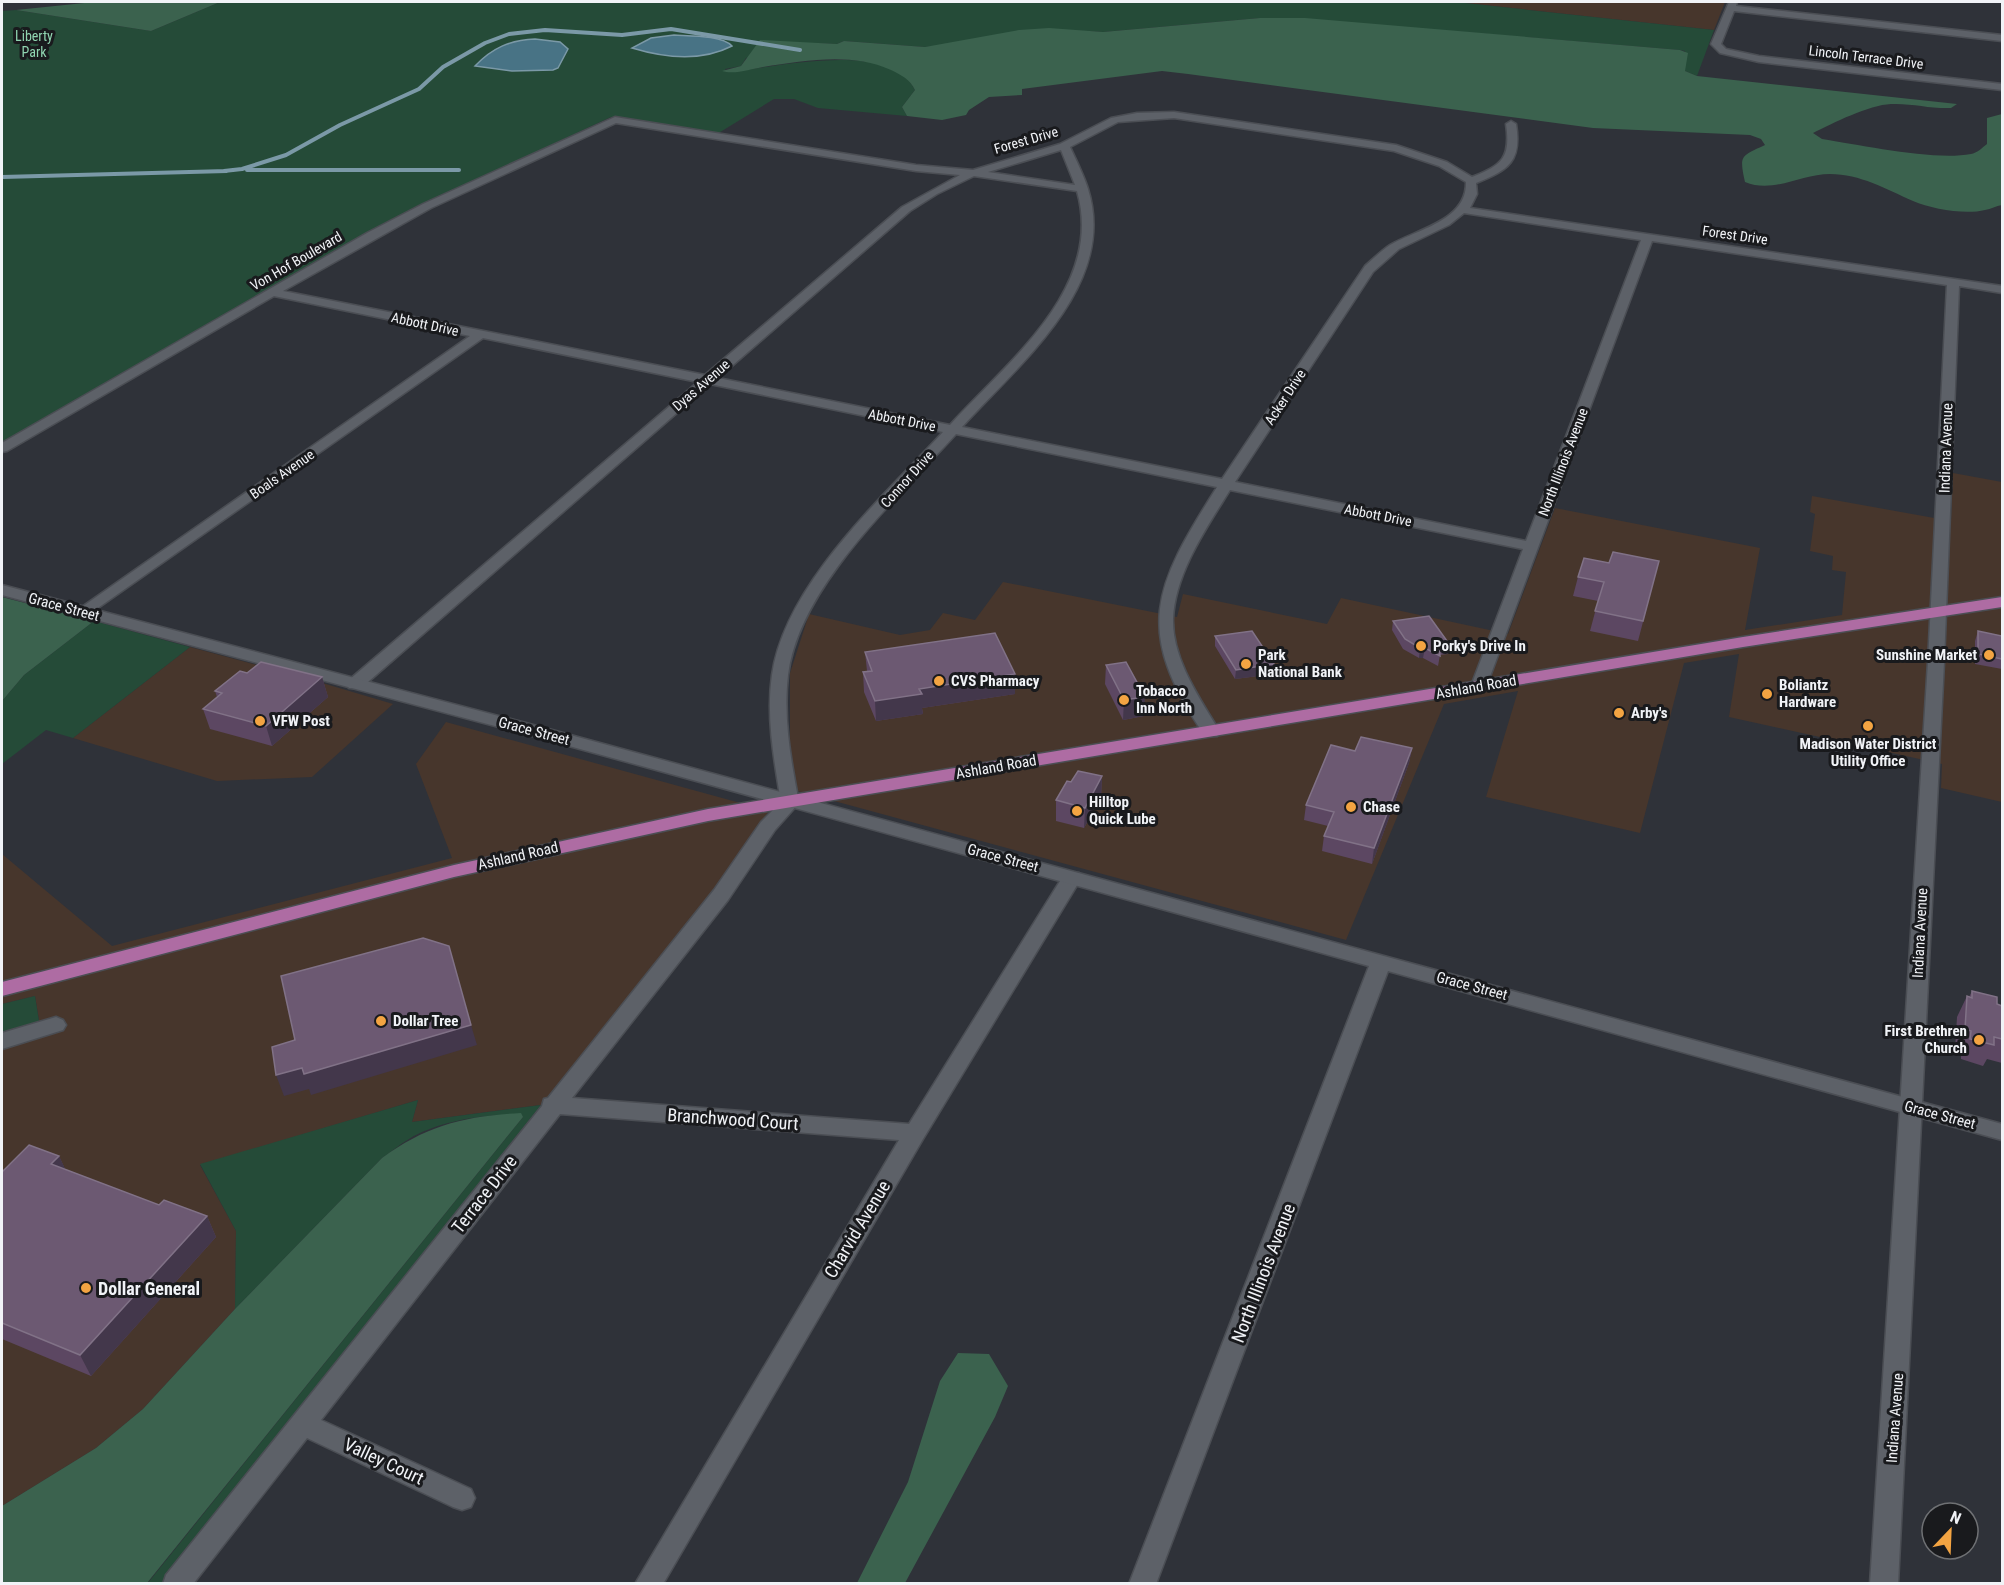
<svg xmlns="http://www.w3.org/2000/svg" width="2004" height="1585" font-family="'Roboto Condensed',sans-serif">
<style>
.commercial{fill:#47362c}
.green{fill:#254b38}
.forest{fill:#3b624e}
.water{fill:#487385;stroke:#7b99a7;stroke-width:1.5}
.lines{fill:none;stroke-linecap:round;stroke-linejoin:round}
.stream{stroke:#7b99a7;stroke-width:4}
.minor-casing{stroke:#4b4e54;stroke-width:3}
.tertiary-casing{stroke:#4b4e54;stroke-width:3}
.primary-casing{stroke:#4b4e54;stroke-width:3}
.minor{fill:#5d6168;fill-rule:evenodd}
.tertiary{fill:#5d6168;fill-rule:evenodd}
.primary{fill:#ae6ca3;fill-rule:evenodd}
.wall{fill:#5c4762}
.shaded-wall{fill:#43374b}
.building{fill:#6c5972;stroke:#817287;stroke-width:1.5}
.poi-dot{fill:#f3a442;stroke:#191a1d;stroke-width:2}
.labels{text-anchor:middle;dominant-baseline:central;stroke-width:6;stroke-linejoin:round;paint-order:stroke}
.far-park-label{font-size:14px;fill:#90d5b1;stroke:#191a1d}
.far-street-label{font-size:14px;fill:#f1f3f7;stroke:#191a1d}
.street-label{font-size:15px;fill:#f1f3f7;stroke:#191a1d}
.poi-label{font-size:15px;font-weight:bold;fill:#f1f3f7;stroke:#191a1d;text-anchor:start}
.near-street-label{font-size:18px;fill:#f1f3f7;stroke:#191a1d}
.near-poi-label{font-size:18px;font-weight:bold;fill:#f1f3f7;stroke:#191a1d;text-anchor:start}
</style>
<rect width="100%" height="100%" fill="#2f3239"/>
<!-- commercial -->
<path class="commercial" d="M1456 2H1725L1714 30Z
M1953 473 2002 482V802L1941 788 1942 764 1729 717 1739 654 1684 663 1640 833 1486 797 1518 691 1444 704 1346 940 790 789V673L809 614 900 635 930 630 943 613 975 620 1003 582 1177 617 1183 594 1327 624 1341 598 1508 634 1555 508 1760 548 1745 630 1842 615 1846 572 1832 570 1833 556 1810 551 1815 514 1810 512 1812 496 1951 521Z
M190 647 309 679 393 704 312 777 217 781 73 738Z
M446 722 769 811 692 921 541 1105 412 1122 418 1100 200 1165 236 1231 235 1309 143 1409 96 1448 2 1506V1032L39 1020 35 996 2 1004V854L112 946 452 858 416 764Z"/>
<!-- green -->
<path class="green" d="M220 2H1456L1714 30 1697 76 1685 71V51L1680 50 1464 32 1260 18 1103 32 1086 31 925 47 844 41 837 44 807 43 746 58 741 66 725 69 727 72C771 69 890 38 915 90L902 107 907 116 818 108 794 99H774L717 134 611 117 386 222 2 442V11L16 10 151 31Z
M94 621 190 647 73 738 46 730 2 764V701L24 675Z
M35 996 39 1021 2 1032V1004Z
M418 1100 412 1122 541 1105 162 1583 147 1584 523 1117C492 1111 436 1122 409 1139 400 1144 391 1152 382 1158L235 1309 236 1231 200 1164Z"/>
<!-- forest -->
<path class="forest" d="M94 2H220L151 31 16 10Z
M1260 18H1305L1680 50 1688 53 1685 71 1697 76 1957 104 1951 108C1931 109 1912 103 1891 104 1869 105 1833 123 1813 133L1822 139C1861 145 1934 161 1971 154 1977 153 1982 148 1987 144V118L2002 114V205C1996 206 1991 209 1985 210 1965 215 1932 209 1913 201 1886 189 1860 174 1830 174 1801 174 1773 194 1745 182 1739 155 1741 156 1765 145L1761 139 1750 135 1593 128 1188 74 1162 71 1022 89V95L989 97 969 110 966 115 942 120 907 116 902 107 915 90C910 79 901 75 891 70 850 52 805 61 763 67 751 69 734 75 722 71L741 66 760 40 837 44 844 41 925 47 1019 30 1049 28 1103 32Z
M2 597 94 621 24 675 2 701Z
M521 1113 523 1117 147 1583H2V1506L96 1448 143 1409 235 1309 382 1158C427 1125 465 1116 521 1113Z
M958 1353 989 1354 1008 1386 995 1417 905 1583H857L908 1482 940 1381Z"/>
<!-- water -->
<path class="water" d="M674 35C689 36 722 35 732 46 701 62 665 58 632 48L651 38Z
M535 39 560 42 568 49 558 68 553 70 512 71 475 66C492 48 510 40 535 39Z"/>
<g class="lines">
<!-- stream -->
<path class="stream" d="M247 170H459
M224 171 242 169 286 155 340 125 419 89 443 67 485 43 509 34 545 30 622 35 671 29 800 50
M2 177 227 171"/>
<defs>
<path id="minor" d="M1729 2H1737L1736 6 2002 35V41L1734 11 1721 44 1726 49 1759 56 2002 84V90L1759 62 1720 53 1711 44Z
M1174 112 1396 145 1447 162 1472 177C1502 165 1511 158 1506 124L1511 121 1516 124C1522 161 1509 170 1476 183L1477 194 1470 208 2002 286V293L1959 286 1944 662 1898 1584H1870L1928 662 1947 285 1652 241 1485 690H1473L1471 686 1523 549 1230 490C1207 527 1175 573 1173 619 1172 659 1200 699 1220 732L1217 736H1205C1133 630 1153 588 1217 487L956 434C898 498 799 586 788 675 783 719 791 761 799 803L775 830 728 900 572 1098 909 1124 1065 873H1079L1082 877 923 1139 663 1584H635L899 1140 560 1114 321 1420 471 1489 475 1498 471 1507 462 1510 453 1507 307 1438 193 1584H163L166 1575 542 1106 544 1099 548 1098 714 890 761 822 781 802C774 760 766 717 772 675 785 584 883 497 943 432L710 384 361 688H349L347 684 349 680 698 382 483 338 85 617 77 612 79 609 470 336 274 296 7 451 2 452V443L367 233 423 204 615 117 916 165 973 170 1060 144 1111 118 1137 113ZM1174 118 1394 151 1439 166 1466 182C1467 221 1417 229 1390 245 1381 251 1373 259 1365 266L1222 479 962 427C1020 363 1118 285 1088 189 1084 176 1076 160 1070 147L1118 122ZM616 123 916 171 960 175 902 207 705 375 283 291 431 208ZM1061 150 1075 185 988 172ZM974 176 1077 191C1105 288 1007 362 950 425L718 378 910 211 937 194ZM1464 213 1641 240 1526 541 1235 482 1373 272 1399 249 1449 225Z
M56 1017 63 1020 66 1025 63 1030 2 1049V1033Z"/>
<path id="tertiary" d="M2 585 552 730 2002 1124V1140L1388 971 1156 1584H1129L1369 966 540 738 2 595Z"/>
<path id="primary" d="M2002 597V607L1743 647 708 821 454 877 2 996V982L454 865 708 809 1743 637Z"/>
</defs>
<!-- minor casing -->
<use href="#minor" class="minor-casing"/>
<!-- tertiary casing -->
<use href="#tertiary" class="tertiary-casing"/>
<!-- primary casing -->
<use href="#primary" class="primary-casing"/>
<!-- minor -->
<use href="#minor" class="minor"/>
<!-- tertiary -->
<use href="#tertiary" class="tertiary"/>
<!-- primary -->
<use href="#primary" class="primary"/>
</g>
<!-- wall -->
<path class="wall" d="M1659 561 1638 641 1590 631 1598 601 1573 596 1578 577 1609 563Z
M1393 621 1450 645 1448 654 1440 655 1438 666 1423 658H1419L1403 649 1392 630Z
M1978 631 2002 636V669L1975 664V641Z
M1215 636 1274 664 1273 674 1235 679 1215 646Z
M865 652 1015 694 922 708 923 714 876 721 864 692 863 672 867 671Z
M1106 665 1144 716 1123 720 1105 684Z
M247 673 322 677 328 697 272 746 210 729 203 709 217 697 215 691Z
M1412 748 1409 763 1372 864 1322 851 1324 836 1328 826 1304 820 1306 805 1355 751Z
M1102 776 1101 797 1084 828 1056 821V800L1071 782Z
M1972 991 1997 1004 2002 1006V1063L1987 1059 1983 1066 1961 1059V1052L1955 1050 1957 1017 1967 996 1969 997Z
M59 1156 65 1169 159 1205 207 1216 216 1237 91 1376 2 1339V1172Z"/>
<!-- shaded-wall -->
<path class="shaded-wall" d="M1420 648H1425L1423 658H1419Z
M1274 664 1273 674 1235 679 1236 670Z
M1015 674V694L922 708 923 714 876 721 875 701 919 689Z
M322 677 328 697 272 746 266 726Z
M1145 697 1144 716 1123 720 1124 700Z
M1412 748 1409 763 1372 864 1374 848Z
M1102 776 1101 797 1084 828 1085 808Z
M471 1025 477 1045 311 1095 309 1089 284 1096 276 1075Z
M59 1156 69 1177 51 1164Z
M207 1216 216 1237 91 1376 80 1355Z"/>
<!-- building -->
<path class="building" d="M1613 552 1659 561 1643 621 1595 611 1604 582 1578 577 1584 558 1609 563Z
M1429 616 1450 645 1439 646 1440 656 1425 648H1420L1405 639 1393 621Z
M1252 631 1274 664 1236 670 1215 636Z
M1978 631 2002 636V659L1978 654Z
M995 633 1015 674 919 689 922 694 875 701 863 672 872 671 865 652Z
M261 662 322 677 266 726 203 709 222 693 215 691 240 671 247 673Z
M1126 662 1145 697 1124 700 1106 665Z
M1361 737 1412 748 1374 848 1324 836 1334 812 1306 805 1331 745 1355 751Z
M1078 771 1102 776 1085 808 1056 800 1067 781 1071 782Z
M423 938 449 946 471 1025 304 1074 302 1068 276 1075 272 1047 295 1040 281 976Z
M1972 991 1997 997V1004L2002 1006V1039L1994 1037V1045L1970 1039 1971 1031 1965 1029 1967 996 1972 998Z
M29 1145 59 1156 51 1164 159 1205 164 1200 207 1216 80 1355 2 1323V1172Z"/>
<!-- markers -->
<g class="poi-dot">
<circle cx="1421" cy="646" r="6"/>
<circle cx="1989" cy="655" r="6"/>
<circle cx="1246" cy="664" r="6"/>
<circle cx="939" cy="681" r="6"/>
<circle cx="1767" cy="694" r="6"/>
<circle cx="1124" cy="700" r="6"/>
<circle cx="1619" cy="713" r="6"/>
<circle cx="260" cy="721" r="6"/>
<circle cx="1868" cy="726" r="6"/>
<circle cx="1351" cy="807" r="6"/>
<circle cx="1077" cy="811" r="6"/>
<circle cx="381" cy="1021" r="6"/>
<circle cx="1979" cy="1040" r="6"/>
<circle cx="86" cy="1288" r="6"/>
</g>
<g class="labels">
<!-- far-park labels -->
<g class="far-park-label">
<text x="34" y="36">Liberty<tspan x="34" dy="16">Park</tspan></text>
</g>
<!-- far-street labels -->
<g class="far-street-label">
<text transform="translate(1866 57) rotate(7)">Lincoln Terrace Drive</text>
<text transform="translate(1026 140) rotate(-16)">Forest Drive</text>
<text transform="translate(1735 235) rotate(8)">Forest Drive</text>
<text transform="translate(296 261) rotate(-30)">Von Hof Boulevard</text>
<text transform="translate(425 324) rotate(12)">Abbott Drive</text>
<text transform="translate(701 385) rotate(-41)">Dyas Avenue</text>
<text transform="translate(1285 397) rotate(-57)">Acker Drive</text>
<text transform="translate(902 420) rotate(11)">Abbott Drive</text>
<text transform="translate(1563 462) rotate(-69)">North Illinois Avenue</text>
<text transform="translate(282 474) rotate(-35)">Boals Avenue</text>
<text transform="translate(907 479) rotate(-48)">Connor Drive</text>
<text transform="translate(1378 515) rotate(11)">Abbott Drive</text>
</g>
<!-- street labels -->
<g class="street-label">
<text transform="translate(1946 448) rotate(-88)">Indiana Avenue</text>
<text transform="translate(64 607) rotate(15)">Grace Street</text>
<text transform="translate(1476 687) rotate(-10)">Ashland Road</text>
<text transform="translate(534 731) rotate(15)">Grace Street</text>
<text transform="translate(996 767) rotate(-10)">Ashland Road</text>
<text transform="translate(518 856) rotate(-13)">Ashland Road</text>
<text transform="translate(1003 858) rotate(15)">Grace Street</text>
<text transform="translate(1920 933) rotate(-87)">Indiana Avenue</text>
<text transform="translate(1472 986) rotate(15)">Grace Street</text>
<text transform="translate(1940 1115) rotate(15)">Grace Street</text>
<text transform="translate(1895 1418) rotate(-86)">Indiana Avenue</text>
</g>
<!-- poi labels -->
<g class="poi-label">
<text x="1433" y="646">Porky's Drive In</text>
<text x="1258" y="655">Park<tspan x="1258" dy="17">National Bank</tspan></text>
<text x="1977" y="655" text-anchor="end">Sunshine Market</text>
<text x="951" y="681">CVS Pharmacy</text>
<text x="1779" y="685">Boliantz<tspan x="1779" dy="17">Hardware</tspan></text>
<text x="1136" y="691">Tobacco<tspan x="1136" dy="17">Inn North</tspan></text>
<text x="1631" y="713">Arby's</text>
<text x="272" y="721">VFW Post</text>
<text x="1868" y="744" text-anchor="middle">Madison Water District<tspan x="1868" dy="17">Utility Office</tspan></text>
<text x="1089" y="802">Hilltop<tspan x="1089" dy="17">Quick Lube</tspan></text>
<text x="1363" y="807">Chase</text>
<text x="393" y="1021">Dollar Tree</text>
<text x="1967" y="1031" text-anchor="end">First Brethren<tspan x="1967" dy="17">Church</tspan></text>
</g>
<!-- near-street labels -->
<g class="near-street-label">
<text transform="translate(733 1119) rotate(4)">Branchwood Court</text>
<text transform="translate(484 1194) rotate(-52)">Terrace Drive</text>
<text transform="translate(857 1229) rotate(-59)">Charvid Avenue</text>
<text transform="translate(1263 1273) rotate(-69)">North Illinois Avenue</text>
<text transform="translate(384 1461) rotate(25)">Valley Court</text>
</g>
<!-- near-poi labels -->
<g class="near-poi-label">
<text x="98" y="1288">Dollar General</text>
</g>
</g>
<!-- border -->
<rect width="2004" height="1585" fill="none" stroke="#f1f3f7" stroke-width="6"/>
<!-- north arrow -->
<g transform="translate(1950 1531) rotate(23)"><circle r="28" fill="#191a1d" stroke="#6f7174" stroke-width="1.5"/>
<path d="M0-4.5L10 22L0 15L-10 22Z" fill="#f3a442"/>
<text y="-9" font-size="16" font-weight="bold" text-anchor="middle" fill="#f1f3f7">N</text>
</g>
</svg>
